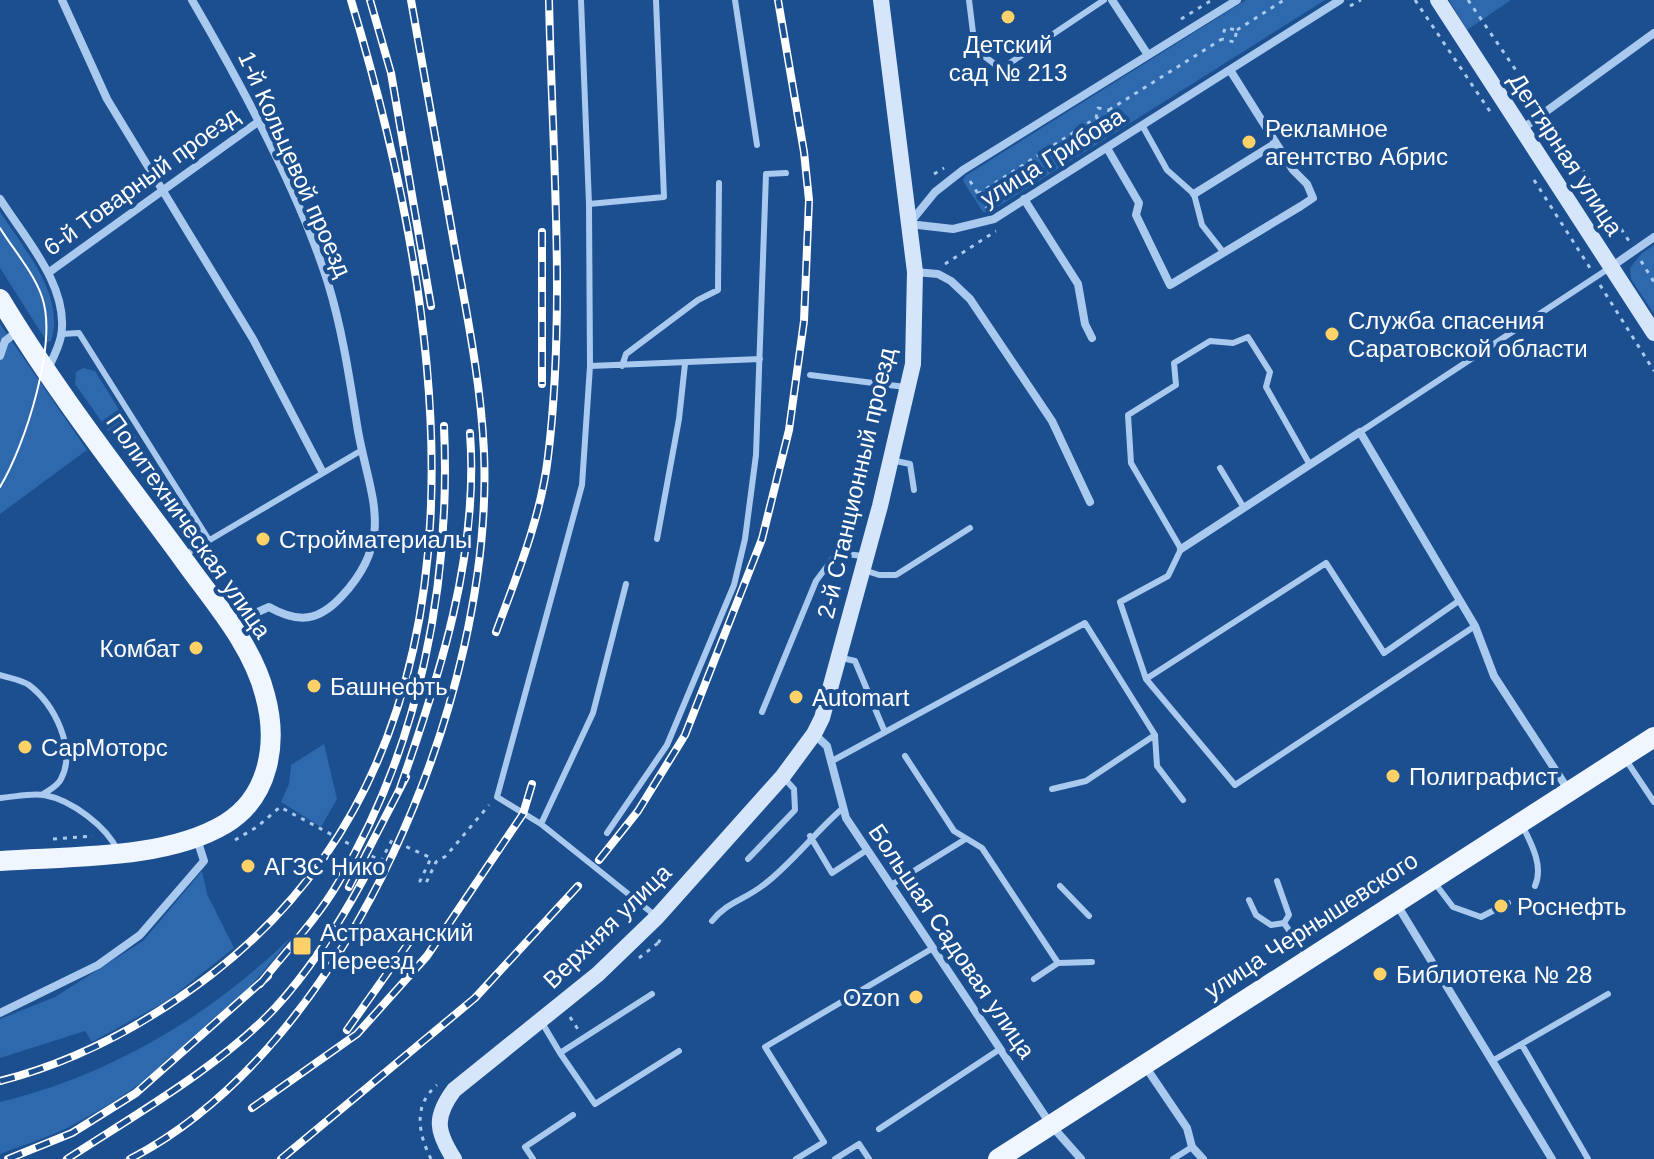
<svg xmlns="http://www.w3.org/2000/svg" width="1654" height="1159" font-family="Helvetica,sans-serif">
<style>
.green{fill:#2e69ad}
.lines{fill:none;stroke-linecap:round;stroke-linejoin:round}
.path{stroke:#a9c9ee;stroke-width:3;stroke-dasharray:4 6;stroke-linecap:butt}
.lane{stroke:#a9c9ee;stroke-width:6}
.street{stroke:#a9c9ee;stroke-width:8}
.secondary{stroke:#d6e6fa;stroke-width:16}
.primary{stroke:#f0f6ff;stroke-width:20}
.tram{stroke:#fff;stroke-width:2}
.rail-casing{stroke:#fff;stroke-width:8}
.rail{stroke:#1b4f8f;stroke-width:5;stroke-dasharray:15;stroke-linecap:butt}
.poi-dot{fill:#ffd166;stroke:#1b4f8f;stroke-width:3}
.labels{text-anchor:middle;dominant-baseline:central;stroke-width:8;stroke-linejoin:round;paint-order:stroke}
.poi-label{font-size:24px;fill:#fff;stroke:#1b4f8f;text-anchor:start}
.street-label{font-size:24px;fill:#fff;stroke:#1b4f8f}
</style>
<rect width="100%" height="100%" fill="#1b4f8f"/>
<!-- green -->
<path class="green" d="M1246 0H1325L988 213 983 212 963 181 965 176Z
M1449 0H1511L1467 30Z
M0 212C23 248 66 295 51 341L47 342 0 268Z
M1654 245V314L1631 279 1630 268 1642 253Z
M0 324 87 450 0 514Z
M83 368 95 371 169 490 168 498 159 502 75 384 76 372Z
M324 744 337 799 321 827 281 802 289 784 291 765Z
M202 871 207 894 234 948 167 1001 92 1042 85 1031 0 1058V1019L55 997 143 941Z
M291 937C235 1013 154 1083 69 1127 47 1138 23 1145 0 1154V1102C111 1075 210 1016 291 937Z"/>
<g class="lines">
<!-- path -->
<path class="path" d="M1415 0 1491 113
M1468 0 1539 104
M1350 6 1361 0
M1181 19 1212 0
M1237 30 1284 0
M1109 110 1222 39 1225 28 1237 30 1234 42 1222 39
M1550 120 1629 241
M934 174 944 168
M1534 180 1590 268
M970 181 987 208
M978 194 1096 118 1098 108 1109 110 1106 121 1096 118
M1641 261 1654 282
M945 264 996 231
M1600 285 1654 371
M53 839 93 836
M235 840 257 827 280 807 381 861 392 840 431 858 420 881 426 883 436 862 446 856 489 805
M658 943 663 935
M639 958 658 943
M570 1017 579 1031
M431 1159C418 1133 413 1105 437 1085"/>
<!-- lane -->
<path class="lane" d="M581 0 589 204 590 366 582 485 497 797 541 824 657 917
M735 0 757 145
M969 0 975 49 1001 69 1104 0
M1142 125 1167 170 1194 194 1202 225 1224 253
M589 204 664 197 656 0
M62 334 79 333 209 540
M590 366 760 359
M622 366 626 354 698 300 718 290 719 183
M810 375 905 387
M1360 432 1611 267
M891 460 910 464 914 490
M1310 465 1266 387 1270 372 1248 337 1233 343 1210 341 1174 363 1176 385 1128 415 1131 463 1181 549 1168 576 1120 602 1146 679 1235 785 1475 626
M1220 468 1244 508
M657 539 679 419 685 364
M186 554 362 450
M864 570 879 575H896L970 528
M842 658 855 661 884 730
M0 675C9 678 22 680 29 685 54 704 77 749 61 779 58 786 49 790 42 795
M1146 679 1326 563 1384 653 1460 600
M762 712 816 581 837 553 863 556
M905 756 954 831 982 848 1058 963 1092 962
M1626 760 1654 802
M832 761 1085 623 1155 735 1157 766 1183 800
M1052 789 1086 781 1155 735
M0 798C14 797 31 793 44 795 72 800 107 827 118 851
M541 824 593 713 626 584
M1522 825C1531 843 1544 866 1535 886
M607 833 667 745 734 585 745 539 756 455 766 174 786 173
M810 836 832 873 867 850
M748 859 795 810 794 789 785 779
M1277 881 1289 915 1284 923
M1434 882 1453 907 1481 917 1508 903
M891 885 964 840
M1060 886 1089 916
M1249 900 1256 915 1271 925 1284 923 1306 955
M712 921C727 902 744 900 762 886 788 868 816 831 843 808
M1034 979 1058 963
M541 1021 560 1053 652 994
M1522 1045 1588 1159
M560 1053 595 1104 679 1051
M1492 1061 1608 994
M879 1129 1000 1049
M533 1159 525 1147 573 1115
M796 1159 824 1142 765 1047 933 948
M835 1159 859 1144 869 1159
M1173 1159 1192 1147"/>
<!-- street -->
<path class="street" d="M62 0 107 99 253 339 322 471
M192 0C241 84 299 191 328 283 343 332 350 382 358 431 370 497 396 538 342 596 319 621 299 624 269 607L231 624
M1112 0 1148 55
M1237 0 963 170 935 192 909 224 953 229 994 219 1340 0
M1522 129 1654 33
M1107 148 1139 203 1136 215 1170 285 1301 206 1313 198 1307 184 1293 170 1230 70
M1194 194 1276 143
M0 199C24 237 70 287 61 336 59 347 52 360 47 371
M1024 199 1078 284 1085 324 1092 338
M1611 267 1654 237
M915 272 938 274 951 281 970 299 1052 421 1090 502
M48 273 258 122
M0 356 5 341 18 331
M1181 549 1360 432 1475 626 1494 676 1569 791
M814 734 827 746 846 818 1051 1125 1081 1159
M1396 903 1552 1159
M0 1013 98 965 140 935 204 861 197 839
M1145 1066 1187 1128 1192 1147 1203 1159"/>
<!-- secondary -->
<path class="secondary" d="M1438 0 1654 333
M454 1159C436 1131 434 1117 454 1090L598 974 657 917 783 776 814 734 822 718 880 506 913 364 915 272 881 0"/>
<!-- primary -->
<path class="primary" d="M0 299C54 389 119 472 181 556 211 599 252 643 265 695 278 742 270 797 225 824 165 860 69 856 0 861
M998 1159 1654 737"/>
<!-- tram -->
<path class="tram" d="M0 228C13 249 34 273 42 297 58 343 25 446 0 487"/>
<defs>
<path id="rail" d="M370 0 391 73 431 306
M542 232V384
M496 632C517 575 541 517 548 457 566 311 552 148 549 0
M400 788C440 675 479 554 470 433
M599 860 638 811 685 735 762 539 789 430 804 321 809 200 804 152 778 0
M349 887 406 777
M260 984C286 951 317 919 338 883 420 745 451 584 444 426
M347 1030 410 941
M0 1081C79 1061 148 1023 212 974 513 742 447 318 351 0
M252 1108 357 1034 427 956 523 814 532 784
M8 1159 72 1133 136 1093 268 976
M67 1159C133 1116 221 1066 275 1008 311 969 339 924 364 878
M130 1159C351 1045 494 691 484 452 481 385 468 320 456 254 441 169 426 85 411 0
M281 1159 475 998 578 886"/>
</defs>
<!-- rail casing -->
<use href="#rail" class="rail-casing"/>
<!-- rail -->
<use href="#rail" class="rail"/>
</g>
<!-- markers -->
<g class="poi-dot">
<circle cx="1008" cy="17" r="8"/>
<circle cx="1249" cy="142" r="8"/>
<circle cx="1332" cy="334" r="8"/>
<circle cx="263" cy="539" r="8"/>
<circle cx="196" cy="648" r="8"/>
<circle cx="314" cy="686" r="8"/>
<circle cx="796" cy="697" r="8"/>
<circle cx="25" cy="747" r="8"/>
<circle cx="1393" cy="776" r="8"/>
<circle cx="248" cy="866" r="8"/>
<circle cx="1501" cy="906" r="8"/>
<rect x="292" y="936" width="20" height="20" rx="4"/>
<circle cx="1380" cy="974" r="8"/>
<circle cx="916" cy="997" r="8"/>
</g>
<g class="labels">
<!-- poi labels -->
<g class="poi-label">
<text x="1008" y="44" text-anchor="middle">Детский<tspan x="1008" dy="28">сад № 213</tspan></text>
<text x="1265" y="128">Рекламное<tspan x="1265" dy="28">агентство Абрис</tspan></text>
<text x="1348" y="320">Служба спасения<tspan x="1348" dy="28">Саратовской области</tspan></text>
<text x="279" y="539">Стройматериалы</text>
<text x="180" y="648" text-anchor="end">Комбат</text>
<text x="330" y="686">Башнефть</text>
<text x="812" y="697">Automart</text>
<text x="41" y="747">СарМоторс</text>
<text x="1409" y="776">Полиграфист</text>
<text x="264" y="866">АГЗС Нико</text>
<text x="1517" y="906">Роснефть</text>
<text x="320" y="932">Астраханский<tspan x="320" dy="28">Переезд</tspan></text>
<text x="1396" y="974">Библиотека № 28</text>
<text x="900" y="997" text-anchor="end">Ozon</text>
</g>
<!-- street labels -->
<g class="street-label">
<text transform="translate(1566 154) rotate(57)">Дегтярная улица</text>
<text transform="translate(1052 157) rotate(-32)">улица Грибова</text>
<text transform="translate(295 164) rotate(66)">1-й Кольцевой проезд</text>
<text transform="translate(141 181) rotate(-36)">6-й Товарный проезд</text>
<text transform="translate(856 483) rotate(-77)">2-й Станционный проезд</text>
<text transform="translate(189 526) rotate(55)">Политехническая улица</text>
<text transform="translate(1311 925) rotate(-33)">улица Чернышевского</text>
<text transform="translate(607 926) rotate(-44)">Верхняя улица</text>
<text transform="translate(952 941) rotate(56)">Большая Садовая улица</text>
</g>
</g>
</svg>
